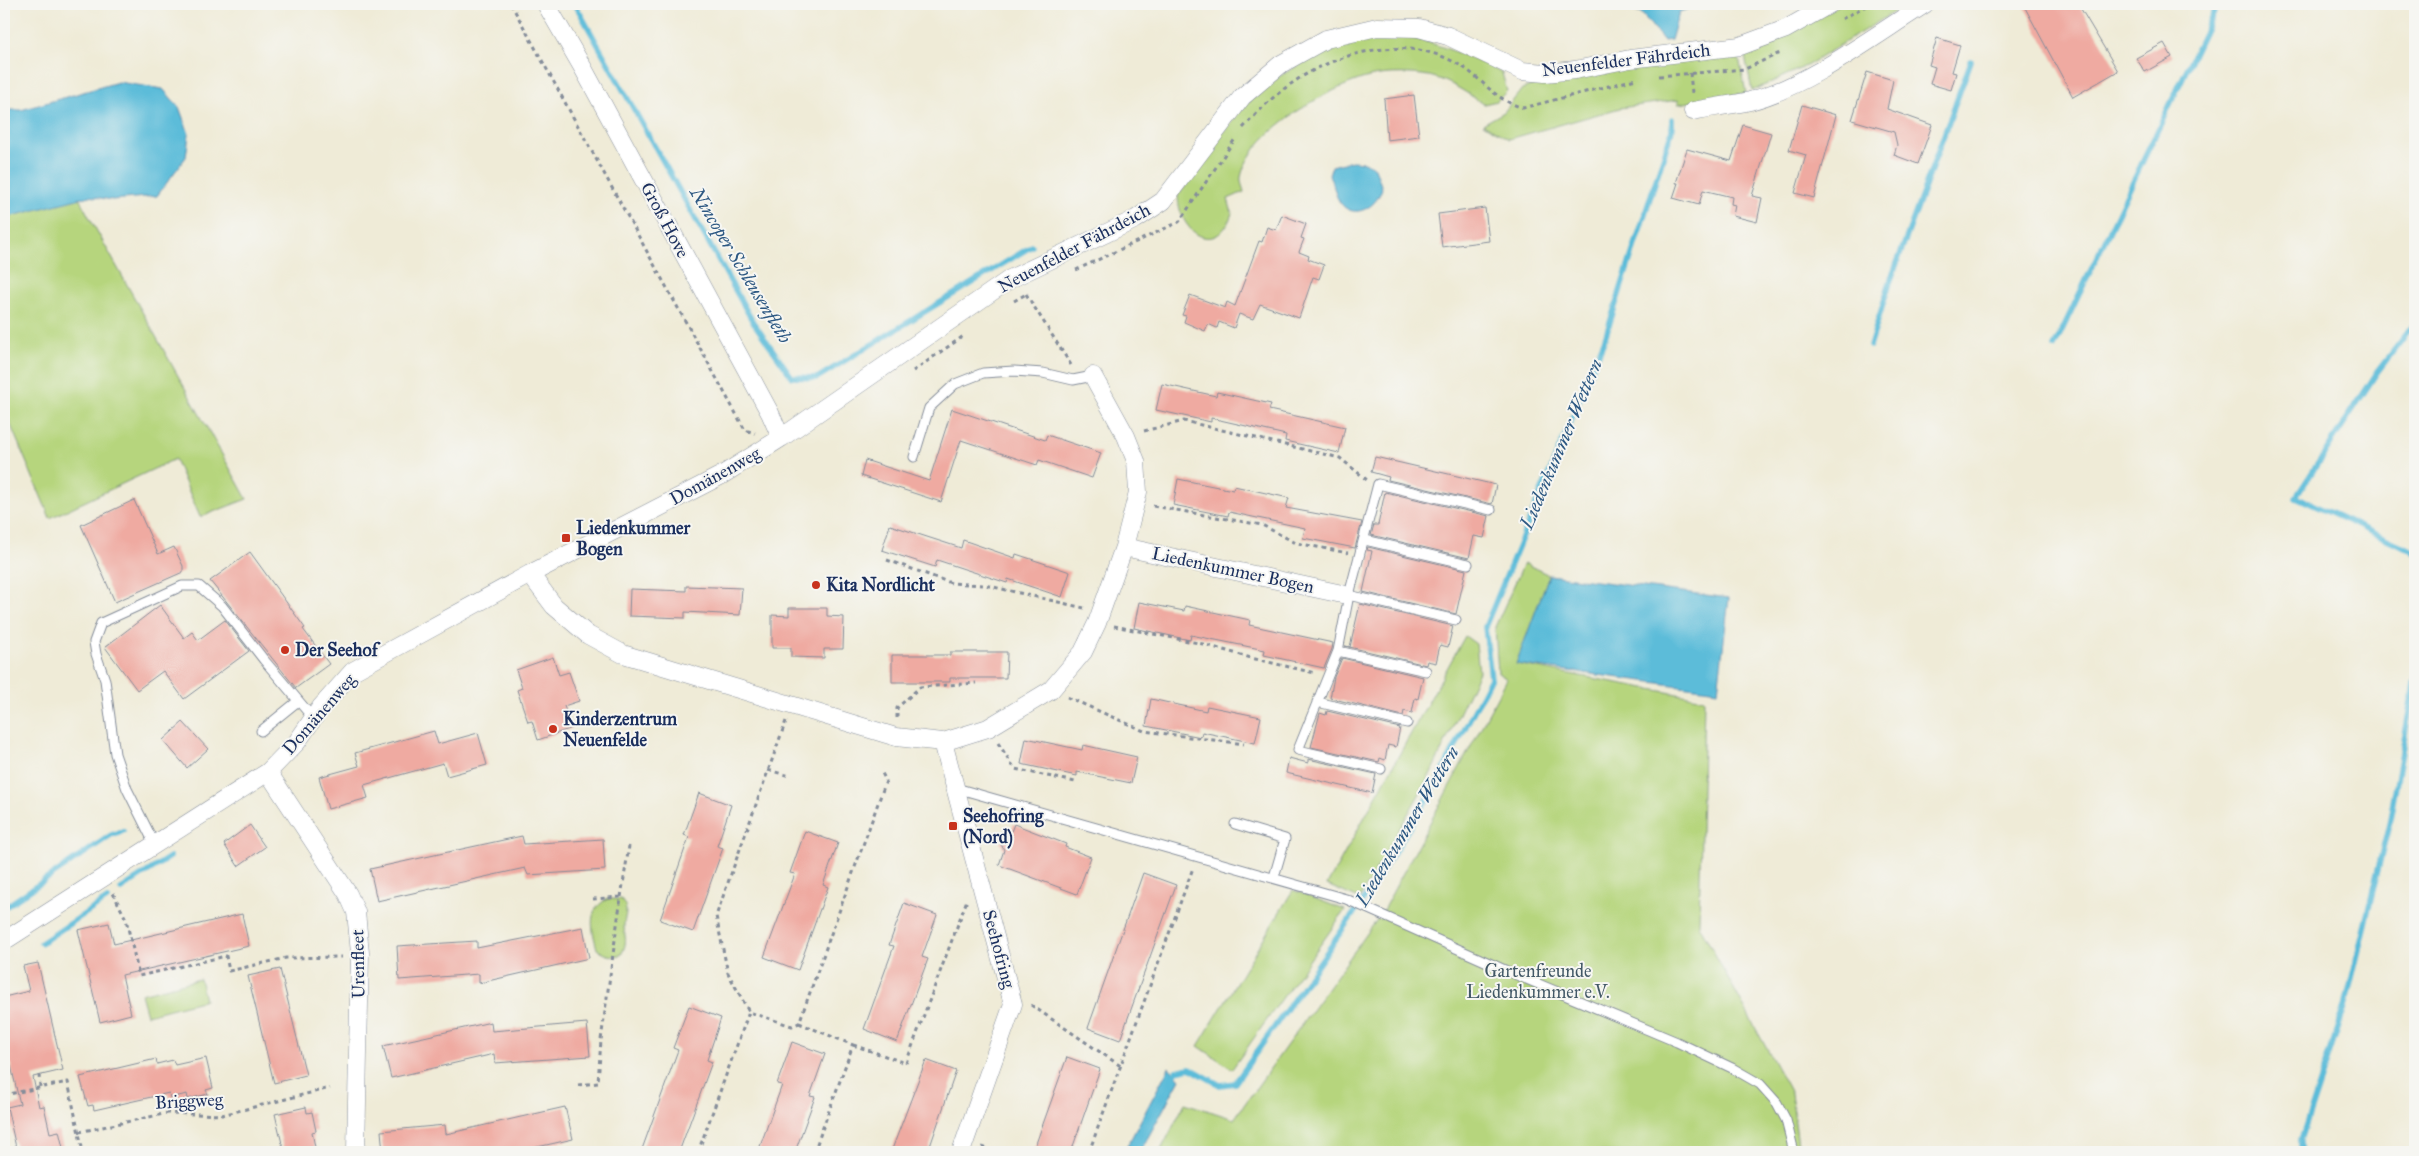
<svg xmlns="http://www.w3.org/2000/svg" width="2419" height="1156" font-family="'IM FELL Great Primer',serif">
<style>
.green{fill:#b6d57d;stroke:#68826e}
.water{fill:#5bbcd9;stroke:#3b769c}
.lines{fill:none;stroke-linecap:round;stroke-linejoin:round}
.stream{stroke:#5bbcd9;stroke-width:5.5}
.building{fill:#efaaa1}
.lane-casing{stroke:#858d9a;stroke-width:11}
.street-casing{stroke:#858d9a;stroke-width:19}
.path{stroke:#858d9a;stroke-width:3;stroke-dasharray:4 4;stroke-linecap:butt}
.lane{stroke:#fff;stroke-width:9}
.street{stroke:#fff;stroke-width:18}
.poi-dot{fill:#c8321e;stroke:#f6f6f2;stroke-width:2}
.labels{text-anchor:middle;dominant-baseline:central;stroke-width:4;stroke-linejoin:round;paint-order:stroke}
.street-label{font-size:18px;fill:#1b2f5e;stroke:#f6f6f2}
.poi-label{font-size:18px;font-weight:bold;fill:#1b2f5e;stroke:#f6f6f2;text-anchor:start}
.park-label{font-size:18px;fill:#425866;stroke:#f6f6f2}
.water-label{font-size:19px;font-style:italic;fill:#2e5983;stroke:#f6f6f2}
</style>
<rect width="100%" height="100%" fill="#f6f6f2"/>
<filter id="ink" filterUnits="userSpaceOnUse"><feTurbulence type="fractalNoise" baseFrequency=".02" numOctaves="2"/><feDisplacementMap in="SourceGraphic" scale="10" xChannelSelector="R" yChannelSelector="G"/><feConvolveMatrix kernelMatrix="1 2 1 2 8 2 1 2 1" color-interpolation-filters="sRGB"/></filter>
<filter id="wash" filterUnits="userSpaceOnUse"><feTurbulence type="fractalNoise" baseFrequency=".0096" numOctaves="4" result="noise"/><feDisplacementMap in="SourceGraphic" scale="20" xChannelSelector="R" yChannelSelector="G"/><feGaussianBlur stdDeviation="1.12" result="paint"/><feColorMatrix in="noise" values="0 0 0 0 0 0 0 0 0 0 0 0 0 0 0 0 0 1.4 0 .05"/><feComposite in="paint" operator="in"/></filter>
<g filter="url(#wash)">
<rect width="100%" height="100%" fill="#efebd7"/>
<!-- green -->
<path class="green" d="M1841 4H1907L1808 65 1752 91 1744 51 1793 31Z
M1400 36C1437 42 1469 57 1502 73L1507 91 1497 101 1484 104C1465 92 1445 77 1422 75 1405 73 1382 73 1365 78 1325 90 1250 133 1241 177 1240 182 1243 187 1244 192L1228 199 1232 213C1217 259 1178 233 1178 195L1200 170 1222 134 1237 115 1251 100 1280 76 1325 49 1360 40Z
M1738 53 1746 93 1678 104V100L1620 108 1509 139 1483 124 1504 112 1522 89 1541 82 1573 79 1631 66Z
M79 198 93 224 247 499 200 517 175 459 50 518 9 421 4 424V215L12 216Z
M1524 563 1549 575 1516 664 1704 699 1699 925 1791 1093 1799 1152H1160L1185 1103 1234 1119 1381 914 1507 679 1498 673 1495 627Z
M1465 636 1476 644 1479 672 1427 781 1359 899 1327 885Z
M1293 890 1345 910 1232 1069 1198 1046Z
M608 899H621C630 910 624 915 624 927 625 940 628 941 621 955 611 957 605 955 597 949 592 929 586 909 608 899Z
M200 979 205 1000 147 1015 141 994Z"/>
<!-- water -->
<path class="water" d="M1622 4H1705L1679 12 1671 40 1664 41 1642 14 1622 7Z
M118 82 163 89 179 107 189 134 186 157 157 196 112 200 89 196 12 216 4 215V110H21Z
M1352 161 1365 162 1375 168 1382 188C1376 211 1348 222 1337 197 1334 189 1333 182 1329 175L1332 166Z
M1549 575 1729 598 1718 691 1516 664Z
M1169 1067 1180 1079 1140 1152H1124Z"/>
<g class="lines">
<!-- stream -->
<path class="stream" d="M575 4 753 322 792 377 817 378 1032 246
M2415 323 2378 371 2296 497 2415 552
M1870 346 1889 285 1971 61
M2054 347 2218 4
M121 889 170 857
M4 908 111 835 123 831
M41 943 107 899
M1172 1080 1176 1071 1190 1068 1220 1085 1235 1083 1373 886 1434 788 1491 678 1485 627 1604 341 1672 130V119
M2301 1152V1140L2345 1007 2390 819 2415 679"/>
</g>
<g id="blocks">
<!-- building -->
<path class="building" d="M2023 4H2078L2118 71 2073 97Z
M1937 38 1960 45 1952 72 1956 73 1951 90 1930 84 1935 67 1929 65Z
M2164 43 2172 57 2145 72 2136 58Z
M1867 72 1893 80 1887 109 1932 125 1918 164 1894 155 1897 145 1894 132 1852 120Z
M1414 95 1419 136 1387 140 1384 99Z
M1802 105 1836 115 1814 198 1795 193 1806 155 1789 150Z
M1743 125 1771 133 1752 196 1762 198 1757 222 1733 216 1735 205 1731 204 1732 197 1703 190 1699 205 1673 198 1678 183H1676L1687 149 1731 161Z
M1485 208 1489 241 1442 247 1438 214Z
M1282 215 1306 224 1301 238 1304 239 1299 252 1309 256 1308 259 1324 265 1319 279 1313 277 1299 318 1260 304 1253 319 1239 314 1234 328 1219 322 1217 328 1208 324 1205 331 1184 322 1186 316 1182 315 1190 295 1225 308 1227 302 1235 306 1259 241 1262 242 1267 227 1276 230Z
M1162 384 1216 396 1217 392 1271 404 1269 410 1345 427 1339 453 1285 441 1286 435 1211 418V422L1156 410Z
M952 409 1045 440 1047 435 1101 453 1092 478 1039 460 1037 465 961 440 941 502 861 476 865 460 929 481Z
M1375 457 1496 485 1492 504 1388 480 1389 477 1371 472Z
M1178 479 1233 490 1234 486 1289 498 1286 508 1362 522 1355 548 1303 538 1305 528 1229 512 1228 516 1173 505Z
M1385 492 1489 516 1484 538 1474 536 1469 558 1371 535 1374 525H1378Z
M134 500 158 554 174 547 183 566V572L115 602 81 525Z
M890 525 961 548 963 540 1015 558 1016 554 1070 572 1062 597 1008 579 1007 583 937 560 935 567 882 550Z
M1368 547 1466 570 1456 614 1363 592 1372 551 1367 550Z
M250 552 305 628 303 629 329 664 296 688 210 581Z
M686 586 742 588 740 615 685 612V618L629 616 630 589 686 591Z
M1139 602 1184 611 1185 606 1250 620 1249 625 1333 643 1332 649 1324 668 1264 655 1265 650 1191 635 1190 640 1134 628Z
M1360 604 1453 626 1448 647 1440 645 1436 663 1427 661 1426 665 1345 646 1350 647Z
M160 605 184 638 192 632 198 640 225 620 249 651 184 699 163 671 137 690 105 647Z
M789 608H827V616L844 617 843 649H824V658L791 657V648H772V615L789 616Z
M950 652H1007L1006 678H950V682H892V655H950Z
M553 657 559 675 569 672 579 701 564 706 572 728 538 740 532 721 528 722 517 690 522 688 516 670Z
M1342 658 1423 677 1418 699 1415 698 1412 713 1404 711 1403 716 1330 698 1334 677Z
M1151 699 1206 711 1207 706 1261 717 1255 743 1202 732 1201 737 1146 726Z
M1327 711 1400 728 1396 747 1388 745 1385 760 1380 758 1379 762 1311 747 1320 713 1326 715Z
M183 722 208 749 187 768 163 740Z
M434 731 438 744 478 733 487 765 447 776 443 763 364 785 368 798 328 809 319 777 359 766 355 753Z
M1026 738 1082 750 1083 745 1137 757 1131 783 1077 772V776L1021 764Z
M1289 758 1308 763V759L1376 774 1372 793 1286 773Z
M699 793 731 805 717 846 723 848 693 932 660 920 689 837 684 835Z
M1014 824 1066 844 1065 847 1091 857 1077 894 999 865 1004 850 1000 842 1008 839Z
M250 825 265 847 238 866 224 844Z
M805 831 838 843 823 885 828 887 798 970 764 957 795 874 790 873Z
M522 836 524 844 603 839 605 870 528 875 525 868 377 901 370 869Z
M1143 873 1176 885 1120 1040 1088 1028Z
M904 903 937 915 922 957 928 959 897 1042 864 1029 894 946 889 945Z
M242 914 249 946 122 975 131 1014 100 1022 78 930 109 923 114 944Z
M583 927 589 958 479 983V974L399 980 397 946 477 941V948Z
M38 963 63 1070 33 1077 39 1107 44 1106 50 1133 59 1131 64 1152H17L7 1107 20 1104 4 1036V997L29 991 23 966Z
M280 969 306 1075 274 1083 248 976Z
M689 1006 721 1018 707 1060 712 1062 679 1152H641L678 1050 673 1048Z
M491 1022 492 1031 587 1023 590 1056 495 1063 494 1054 391 1078 383 1046Z
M792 1042 825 1054 810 1096 815 1097 795 1152H758L782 1085 777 1084Z
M1067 1057 1100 1069 1071 1152H1033Z
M206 1058 213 1088 206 1090 208 1094 188 1099 187 1094 170 1098 169 1093 94 1110 93 1105 88 1106 80 1077 156 1059 157 1064 173 1060 175 1065Z
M926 1060 956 1071 928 1152H891Z
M306 1107 307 1113 312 1112 316 1131 312 1132 316 1152H284L275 1114Z
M565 1107 573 1139 515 1152H383L381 1131 445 1125 446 1134Z"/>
</g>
</g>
<g filter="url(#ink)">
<use href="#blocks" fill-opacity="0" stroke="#858d9a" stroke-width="1"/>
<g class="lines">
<defs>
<path id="lane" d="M914 457 929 408 955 384 983 373 1014 371 1043 373 1073 380 1093 376
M1365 540 1468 564
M1344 594 1456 620
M1338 651 1426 671
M1317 702 1407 723
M261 731 298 701
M1381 769 1298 750 1338 651 1349 595 1378 484 1491 510
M956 788 1346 899 1505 970 1677 1042 1732 1068 1760 1084 1777 1103 1786 1120 1794 1152
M1235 824 1285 839 1274 877
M155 845 127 789 115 754 105 680 96 654 94 642 101 623 182 586H199L222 606 264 660 313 718"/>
<path id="street" d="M546 4 583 68 770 413 781 438
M1693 111C1712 107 1732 105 1750 101 1808 86 1874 36 1925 4
M1124 547 1342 594
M530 574 554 606 588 635 623 654 896 737 943 742 988 728 1051 690 1083 652 1097 623 1124 547 1138 492 1136 461 1126 436 1093 376
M943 742 1013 1004 961 1152
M268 772 348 894 356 912 360 953 356 1152
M4 941 268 772 297 742 321 707 353 671 530 574 722 475 781 438 1010 279 1136 219 1163 201 1242 97 1281 64 1326 39 1377 27 1419 28 1448 36 1522 71 1545 73 1575 70 1630 59 1740 46 1786 29 1830 4"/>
</defs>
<!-- lane casing -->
<use href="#lane" class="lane-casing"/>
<!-- street casing -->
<use href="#street" class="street-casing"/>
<!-- path -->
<path class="path" d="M511 4 745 430 755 433
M1842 19 1869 4
M1690 73 1692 93
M1659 76 1745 69 1782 52
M1243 128C1257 113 1271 98 1288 86 1333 53 1402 34 1454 62 1482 76 1490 98 1523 108L1636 79
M1076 270 1179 222 1235 139
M1026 294 1071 365
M1014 301 1028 293
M913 371 965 335
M1144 431 1184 421 1340 458 1367 480
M1153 506 1262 525 1296 543 1348 553
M887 560 951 583 985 585 1084 608
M1114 626 1203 644 1251 658 1315 673
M1067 697 1144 731 1244 744
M897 718V708L920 687 976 683
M786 721 716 916 728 973 749 1012 792 1026 799 1023 886 781 882 773
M998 743 1015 769 1075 782
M768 770 790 776
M113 893 126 919 139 976 226 956 229 971 286 958 342 957
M621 897 629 846
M1031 1005 1122 1067
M799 1023 853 1045 814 1152
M853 1045 906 1063 967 900
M39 1075 40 1087
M4 1079 7 1093
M578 1085 598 1083 601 1040 621 897 593 899
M4 1095 68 1082 83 1152
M79 1132 168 1113 222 1115 330 1088
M982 1147 997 1152
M698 1152 749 1012
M1089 1152 1193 868"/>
<!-- lane -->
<use href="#lane" class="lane"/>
<!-- street -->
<use href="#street" class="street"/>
</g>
</g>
<!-- markers -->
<g class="poi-dot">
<rect x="561" y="533" width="10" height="10" rx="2.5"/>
<circle cx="816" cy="585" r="5"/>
<circle cx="285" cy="650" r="5"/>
<circle cx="553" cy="729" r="5"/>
<rect x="948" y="821" width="10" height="10" rx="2.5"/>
</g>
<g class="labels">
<!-- street labels -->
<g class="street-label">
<text transform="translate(1626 60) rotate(-7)">Neuenfelder Fährdeich</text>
<text transform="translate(665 220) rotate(62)">Groß Hove</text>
<text transform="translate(1074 248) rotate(-28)">Neuenfelder Fährdeich</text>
<text transform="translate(715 476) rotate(-29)">Domänenweg</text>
<text transform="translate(1233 570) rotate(12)">Liedenkummer Bogen</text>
<text transform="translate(319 714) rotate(-49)">Domänenweg</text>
<text transform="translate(999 949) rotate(75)">Seehofring</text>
<text transform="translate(358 964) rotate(-91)">Urenfleet</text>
<text transform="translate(189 1101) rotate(-3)">Briggweg</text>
</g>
<!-- poi labels -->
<g class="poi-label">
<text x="576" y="528">Liedenkummer<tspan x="576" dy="21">Bogen</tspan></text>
<text x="826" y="585">Kita Nordlicht</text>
<text x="295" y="650">Der Seehof</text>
<text x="563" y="719">Kinderzentrum<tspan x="563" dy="21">Neuenfelde</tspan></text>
<text x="963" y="816">Seehofring<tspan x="963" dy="21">(Nord)</tspan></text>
</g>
<!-- park labels -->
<g class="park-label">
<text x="1538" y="971">Gartenfreunde<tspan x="1538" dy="21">Liedenkummer e.V.</tspan></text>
</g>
<!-- water labels -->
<g class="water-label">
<text transform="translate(741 265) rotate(59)">Nincoper Schleusenfleth</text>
<text transform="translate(1561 444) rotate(-67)">Liedenkummer Wettern</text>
<text transform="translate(1407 826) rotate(-59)">Liedenkummer Wettern</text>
</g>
</g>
<!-- margin -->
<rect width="2419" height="1156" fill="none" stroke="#f6f6f2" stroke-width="20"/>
</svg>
